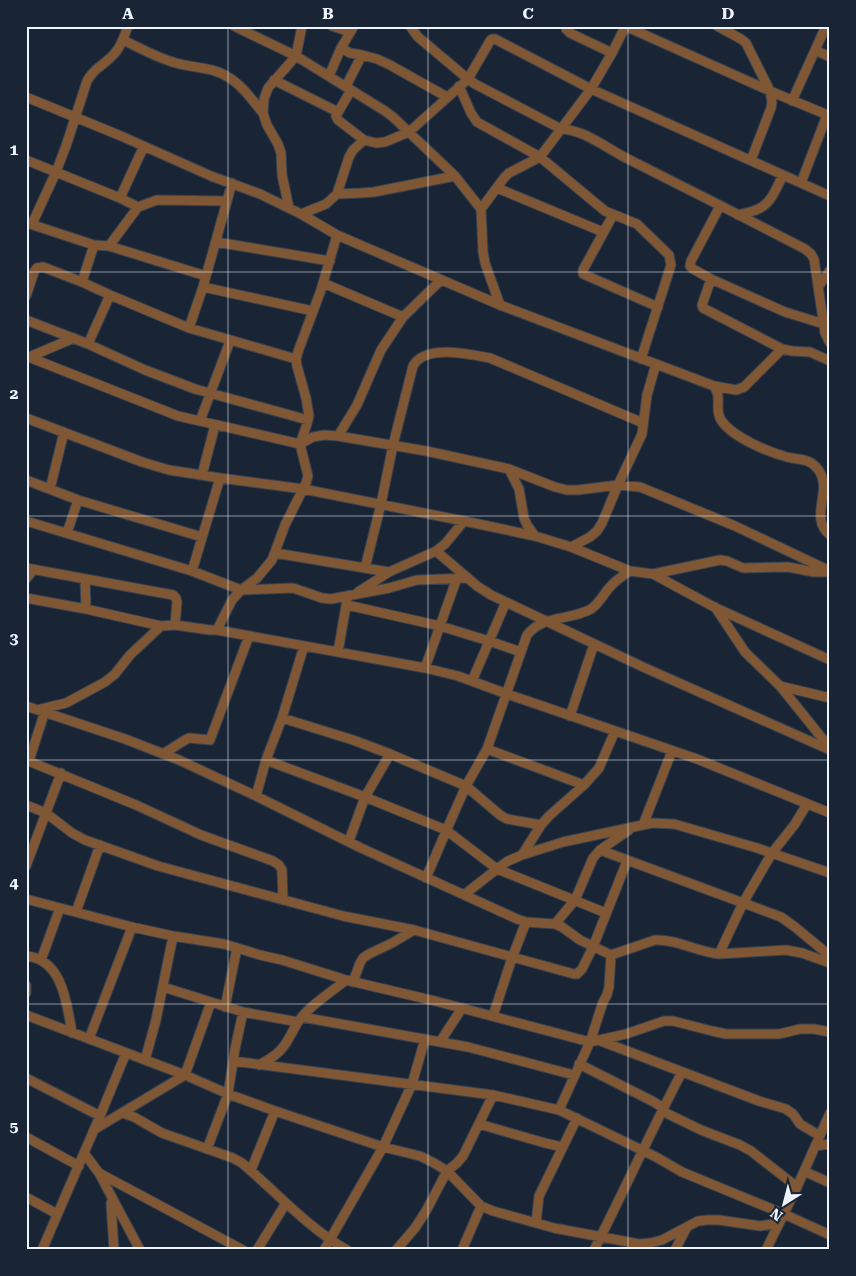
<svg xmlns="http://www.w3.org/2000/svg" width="856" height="1276" font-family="'Roboto Serif',serif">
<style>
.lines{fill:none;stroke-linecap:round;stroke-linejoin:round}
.street-casing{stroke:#374251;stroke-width:11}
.street{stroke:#805735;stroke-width:9}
.grid{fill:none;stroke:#edf4fd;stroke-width:1;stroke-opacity:0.55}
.neatline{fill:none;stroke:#edf4fd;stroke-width:2}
.grid-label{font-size:16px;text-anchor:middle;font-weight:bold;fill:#edf4fd}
</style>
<rect width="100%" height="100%" fill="#192535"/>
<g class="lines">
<defs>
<path id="street" d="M234 26 296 56 385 111 393 117 455 176 481 209 483 252 485 263 500 305
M332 26 350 32
M410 26 418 37 468 79 475 84 561 129C586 130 607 149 630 160 688 189 747 219 805 249L811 254 814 259 825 333 830 343
M566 26V29L570 33 612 53
M625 26 770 91 830 116
M717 26 741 39 746 43 770 91 772 102 771 108 751 160
M123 40C140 48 157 58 176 63 193 68 213 67 228 77 242 85 253 101 263 113
M341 48 350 53 362 55 377 59 390 65 447 97
M815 50 830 57
M329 76 341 48 354 26
M274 80 338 112
M346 86 362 55
M459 86 471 113 477 122 540 157 605 211 637 224 669 255 671 265 641 359
M351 90 336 116 338 120 364 140 376 143 385 142 409 132 468 79 490 41 492 39H495L591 89 830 196
M26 97 121 136 211 176 260 194 301 214 337 235 500 305 714 386 736 390 744 387 782 349
M792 101 826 26
M26 160 120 198 138 207
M801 183 827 115
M497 188 603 232
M337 194 361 193 374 192 455 176
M120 198 144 146
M720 206 691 261 690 266 693 269 711 279 785 312 824 324
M289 208 282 175 281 153 278 144 267 125 263 113 264 99 268 88 296 56 302 26
M481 209 504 178 509 173 540 157 591 89 612 53 625 27
M301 214 326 204 337 194 349 157 353 150 364 140
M613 215 583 270V274L658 307
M738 215C745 213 752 212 758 209 771 204 777 187 783 175
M27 223 94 245 109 246 206 276
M32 224 56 172 66 146 87 81C95 67 100 68 110 58 120 50 124 37 128 26
M216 242 330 261
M109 246 138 207 157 200 227 201
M711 279 702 305 703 308 782 349 792 351 810 352 830 361
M82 282 94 245
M323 283 403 317
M819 286 830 270
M203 287 313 311
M26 296 34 272 37 268 43 267 82 282 110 295 189 328 296 359
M26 320 88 344 145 370 195 389 308 420
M189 328 203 287 232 183
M88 344 110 295
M26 356 178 416 300 444 313 437 324 435 338 436 426 451 509 469 555 487 567 490H578L618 485 640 487 735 526 830 571
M29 357 74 338
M714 386C716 390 718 393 718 397 719 405 716 412 721 420 732 437 768 452 787 457 798 460 808 458 816 467 836 488 807 517 830 535
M26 418 142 462 169 470 220 478 303 489 464 521 535 536 571 547 630 571 653 574 714 607 830 660
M200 421 230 341
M338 436 357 405 381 350 403 317 441 280
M509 469 519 489 524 518 527 525 535 536
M202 475 215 425
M26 480 78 500 202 537
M50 489 64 432
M26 521 192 571 241 590 293 588 322 598 331 599 389 588 417 580 468 578
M67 533 78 500
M571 547 590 537 597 531 602 523 618 485 642 434 647 395 656 364
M436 551 477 586 491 595 643 667 830 750
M275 553 389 572
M26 568 173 595 176 598 177 602 175 625
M365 568 381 504 393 445 413 366C425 344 469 354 490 358L643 423
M192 571 220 478
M653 574 720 560 727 561 743 568 788 567 814 572H829
M26 579 33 570
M85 579 86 609
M358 592 389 572 436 551 445 544 464 521
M26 598 86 609 161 626 175 625 210 630H217L425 668 458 676 507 694 697 759 830 813
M347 605 440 626 489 641 521 652
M715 607 745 652 780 686 830 748
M217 630 232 600 241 590 257 578 272 560 285 525 306 483 308 476 300 444 307 424 309 416 306 398 297 366 296 359 299 349 321 290 337 235
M338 652 347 600
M425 668 457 578
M472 681 506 602
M780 686 830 698
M26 706 125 739 179 760 256 796 361 848 517 919 526 922 555 924 562 927 580 940 611 955 655 940C677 939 697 952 719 954L786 950 802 953 830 963
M41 709 66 703 105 682 115 674 130 655 161 626
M570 716 594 644
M282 718 353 740 390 754 466 786 500 815 507 819 541 825
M487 749 584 785
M163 754 185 740 189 738 210 740 249 636
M26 760 136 805 201 835 273 861 279 865 282 870 283 900
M266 760 365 797 446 830 497 869 606 913
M29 761 45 711
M256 796 266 760 282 718 304 646
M26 805 46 813 72 833 85 840 158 866 343 916 414 930 574 974H577L582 969 593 947 627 861
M643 825 672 751
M349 841 365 797 390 754
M600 850 781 917 795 927 830 956
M522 855 541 825 549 816 584 785 599 768 615 731
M26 866 61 773
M426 878 450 822 466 786 487 749 527 635C544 614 570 621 591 609 599 604 603 595 609 588 615 581 622 576 630 571
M465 894 497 869 508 861 522 855 563 842 652 823 674 824 757 848 830 873
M26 899 132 927 173 936 224 944 260 955 282 960 346 980 435 1001 590 1042 626 1034 664 1021H673L712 1031 726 1034H779L800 1029H814L830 1032
M76 912 100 845
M555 924 575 900 593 858 600 850 629 830
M719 954 743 903 772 853 795 824 807 804
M26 956C63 959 67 1005 72 1033
M41 960 60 908
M353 982 360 963 363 958 369 954 392 943 414 930
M26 985V993
M163 987 243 1012 298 1022
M225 1007 237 948
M26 1015 185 1075 228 1094 275 1111 383 1147 420 1156 434 1163 447 1171 481 1206 493 1211 554 1228 639 1244 650 1243 662 1240 698 1221 707 1220H719L760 1226 779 1223
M493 1016 512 958 526 922
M302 1017 468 1047 574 1075
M89 1039 132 927
M598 1040 759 1101 786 1109 793 1114 800 1124 820 1136
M440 1042 462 1008
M145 1060 156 1020 173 936
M233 1061 493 1095 559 1110 656 1157 682 1172 784 1214 830 1235
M579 1064 654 1102 663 1108
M259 1065C268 1060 278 1055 284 1046 289 1039 293 1030 298 1022 310 1005 330 993 346 980
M26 1078 100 1116 42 1250
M559 1110 590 1042 603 1002 607 995 609 987 611 955
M662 1111 701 1130 740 1145 751 1151 797 1187
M123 1113 134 1117 162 1133 233 1158 242 1163C277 1193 307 1227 347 1250
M100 1116 126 1053
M479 1124 545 1143 562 1147
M95 1129 185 1075 211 1002
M26 1137 79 1166
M815 1146 830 1144
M207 1149 228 1094 235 1049 243 1012
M84 1153 99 1173 140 1250
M251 1170 275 1111
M804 1171 830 1183
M99 1173 243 1250
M26 1197 57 1214
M111 1203 114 1250
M536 1223 539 1196 577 1118
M257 1250 286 1203
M324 1250 383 1147 412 1084 425 1039
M396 1250 415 1228 426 1211 447 1171 457 1163 463 1156 493 1095
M462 1250 481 1206
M594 1250C624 1191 651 1131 682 1072
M675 1250 687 1227
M766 1250 797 1187 830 1113"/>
</defs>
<!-- street casing -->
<use href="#street" class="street-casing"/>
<!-- street -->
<use href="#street" class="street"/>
</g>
<!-- grid -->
<path class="grid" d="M228 26V1250M428 26V1250M628 26V1250M26 272H830M26 516H830M26 760H830M26 1004H830"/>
<!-- border -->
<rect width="856" height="1276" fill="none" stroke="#192535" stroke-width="55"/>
<!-- north arrow -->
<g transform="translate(784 1204) rotate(216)" stroke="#192535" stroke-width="4" paint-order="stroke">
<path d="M0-4L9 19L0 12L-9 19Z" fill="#edf4fd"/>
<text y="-8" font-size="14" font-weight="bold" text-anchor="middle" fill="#edf4fd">N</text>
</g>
<rect x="28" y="28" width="800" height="1220" class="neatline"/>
<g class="grid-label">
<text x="128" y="19">A</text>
<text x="328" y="19">B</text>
<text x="528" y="19">C</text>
<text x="728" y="19">D</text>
<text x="14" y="155">1</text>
<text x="14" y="399">2</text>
<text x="14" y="644">3</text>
<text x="14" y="888">4</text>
<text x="14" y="1132">5</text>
</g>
</svg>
